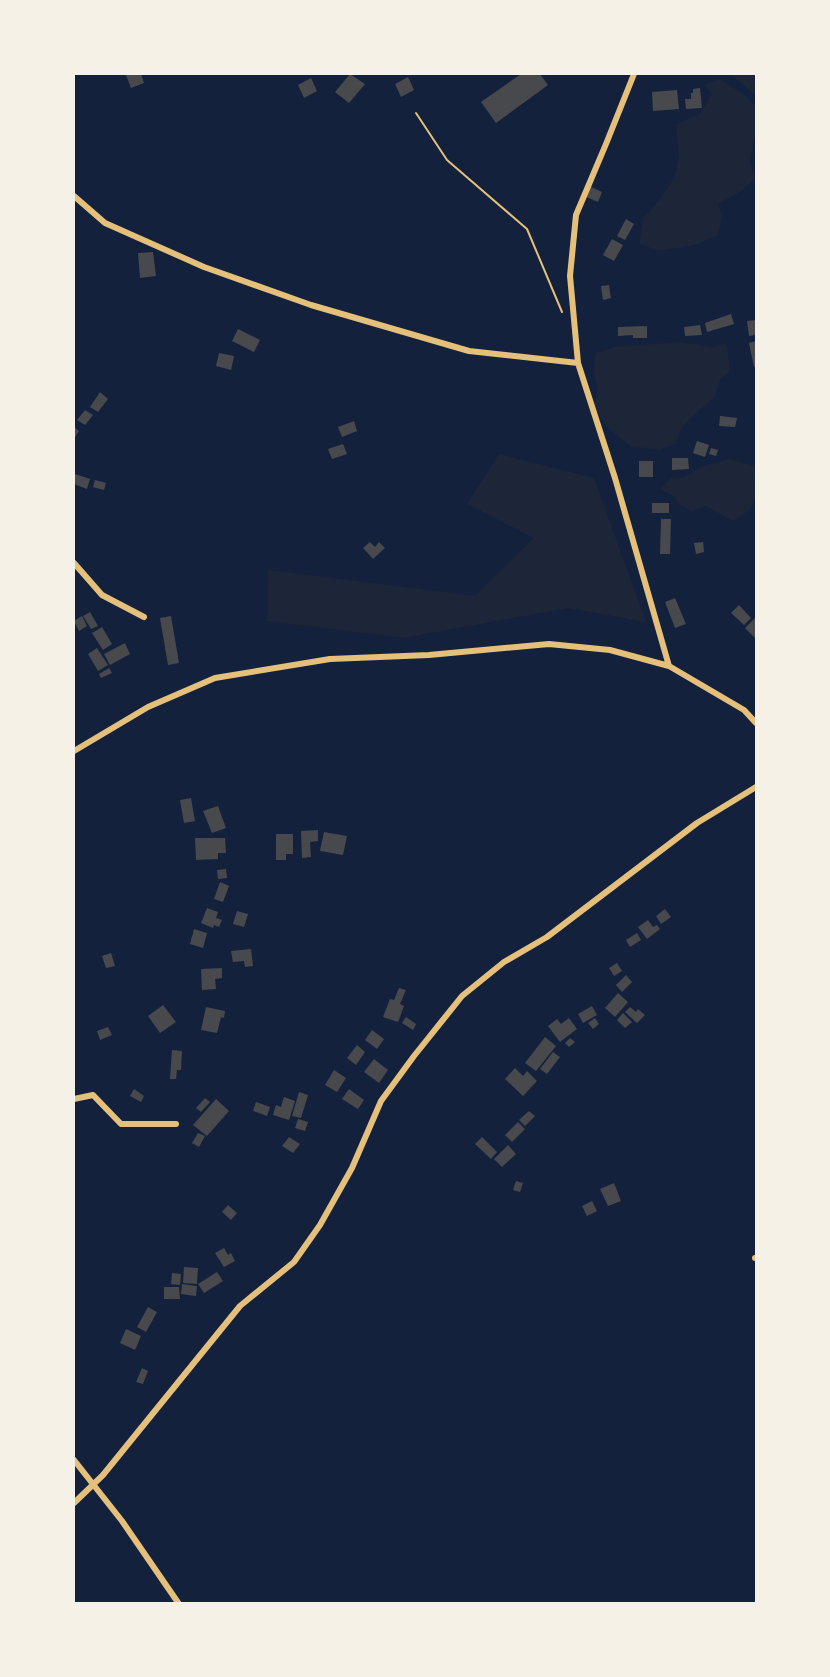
<svg xmlns="http://www.w3.org/2000/svg" width="830" height="1677" font-family="Raleway,sans-serif">
<style>
.green{fill:#1d2539}
.building{fill:#48494c}
.lines{fill:none;stroke-linecap:round;stroke-linejoin:round}
.path{stroke:#e5c07b;stroke-width:2}
.minor{stroke:#e5c07b;stroke-width:6}
</style>
<rect width="100%" height="100%" fill="#14213d"/>
<!-- green -->
<path class="green" d="M731 74H756V96L733 76Z
M720 79 746 96 756 107V128L750 161 755 179 741 191 718 204 722 218 718 235 695 245 660 251 639 244 643 219 660 199 675 177 679 157 676 125 700 114 712 94 704 85Z
M681 342 713 347 727 343 730 371 720 380 715 398 698 411 682 427 676 443 660 450 630 446 607 427 594 407 598 388 593 372 596 353 615 347Z
M499 454 594 478 646 622 568 608 403 638 267 621 268 570 475 596 534 538 467 504Z
M730 459 754 466C756 496 762 505 733 521L706 506 692 511 679 504 674 496 660 489 671 478H684L701 467Z"/>
<!-- building -->
<path class="building" d="M130 74H141L144 83 131 88 126 75Z
M350 74 365 84 349 103 335 92Z
M521 74H540L548 85 496 123 481 102Z
M408 77 414 90 401 97 395 84Z
M311 78 317 91 304 98 298 85Z
M700 88 702 108 686 109 685 99H691V93H693V89Z
M677 90 679 109 653 111 652 92Z
M589 186 602 192 598 202 584 196Z
M626 219 634 224 625 240 617 236Z
M612 239 623 245 614 261 603 255Z
M153 252 156 276 140 278 138 253Z
M609 285 611 298 603 300 601 286Z
M731 314 734 324 707 332 705 323Z
M756 320V335L749 336 747 321Z
M700 325 702 335 685 336 684 327Z
M647 326V338H633V335L618 336V327Z
M238 329 260 340 254 352 232 341Z
M756 341V366L754 367 749 343Z
M219 353 234 356 231 370 216 366Z
M100 392 108 399 98 412 90 407Z
M85 410 93 415 85 425 77 420Z
M720 416 737 418 735 427 719 426Z
M354 421 357 431 342 437 338 427Z
M74 427 79 431 74 439Z
M697 441 709 445 705 457 693 453Z
M343 444 347 454 332 459 328 449Z
M711 448 718 450 716 456 709 454Z
M672 458H688L689 469 672 470Z
M639 461H653V477H639Z
M75 474 90 479 87 489 74 484Z
M95 480 106 483 104 490 93 487Z
M652 503H669V513H652Z
M661 519H671L670 554H660Z
M370 542 375 547 379 542 385 548 373 559 363 548Z
M703 542 704 552 696 554 694 543Z
M675 598 686 624 675 628 665 602Z
M739 605 751 618 744 625 731 613Z
M90 612 98 626 91 629 83 616Z
M82 616 87 626 79 631 74 621Z
M171 616 179 663 168 665 160 618Z
M755 618 756 620V639L745 628Z
M102 627 112 644 103 650 92 633Z
M125 643 130 654 110 665 104 654Z
M97 648 108 665 98 671 88 654Z
M109 668 112 673 101 678 99 674Z
M191 798 195 821 184 823 180 800Z
M218 806 226 828 212 833 203 811Z
M318 830V841L310 842 311 857 302 858 301 831Z
M324 832 347 836 343 855 320 851Z
M276 834H293V854H286V860H276Z
M195 838H225L226 853H218V859L196 860Z
M226 869 227 878 218 879 217 870Z
M220 882 229 886 223 902 214 899Z
M207 908 218 912 216 918 222 920 219 927 214 925 213 928 201 923Z
M665 909 671 917 661 924 656 916Z
M237 911 248 914 244 927 233 924Z
M648 920 653 927 657 925 660 929 647 939 638 927Z
M194 929 207 933 203 948 190 944Z
M637 933 641 940 630 947 626 940Z
M251 949 253 966 245 967 244 961 233 962 231 951Z
M111 953 115 966 106 968 102 956Z
M617 963 622 971 614 976 609 968Z
M222 968V978L215 979 216 989 202 990 201 969Z
M626 975 632 982 622 992 616 985Z
M399 988 406 990 400 1004 404 1006 398 1022 383 1017 390 999 394 1000Z
M618 993 628 1002 615 1017 605 1008Z
M163 1005 176 1022 160 1033 148 1016Z
M592 1006 597 1015 583 1023 578 1014Z
M206 1007 225 1011 224 1018 221 1017 217 1033 201 1030Z
M630 1007 636 1012 638 1009 645 1015 637 1023 625 1012Z
M623 1013 632 1022 625 1028 617 1020Z
M406 1017 416 1024 413 1030 402 1023Z
M569 1018 577 1029 560 1042 548 1026 557 1019 561 1024Z
M595 1018 599 1024 593 1029 588 1023Z
M108 1027 112 1035 100 1040 97 1031Z
M372 1030 384 1039 377 1049 365 1040Z
M545 1037 556 1046 536 1071 525 1063Z
M570 1038 575 1042 569 1047 565 1043Z
M357 1045 365 1052 356 1065 347 1058Z
M172 1050 182 1051 181 1070H177L176 1079H170Z
M553 1052 560 1057 547 1074 540 1069Z
M374 1059 388 1070 379 1083 364 1072Z
M515 1068 523 1076 527 1071 537 1081 523 1096 505 1079Z
M334 1070 346 1078 337 1092 325 1085Z
M134 1089 144 1096 141 1102 130 1096Z
M349 1089 364 1100 358 1109 342 1099Z
M299 1092 308 1095 301 1118 292 1116Z
M284 1097 295 1101 289 1120 273 1115 276 1105 281 1107Z
M205 1098 210 1102 201 1112 196 1108Z
M216 1099 229 1111 207 1136 193 1125Z
M256 1102 270 1107 267 1116 253 1111Z
M529 1111 535 1116 525 1126 519 1120Z
M298 1119 308 1122 305 1131 295 1128Z
M518 1122 525 1129 512 1142 505 1135Z
M198 1133 205 1136 199 1147 192 1143Z
M289 1137 300 1144 293 1153 282 1146Z
M482 1137 497 1152 491 1159 475 1144Z
M508 1145 516 1154 502 1167 494 1159Z
M516 1181 523 1183 520 1192 513 1190Z
M614 1183 621 1201 608 1206 600 1189Z
M592 1201 597 1211 587 1216 582 1206Z
M228 1205 237 1213 231 1220 222 1212Z
M224 1248 228 1255 231 1253 235 1261 224 1267 215 1253Z
M184 1267 198 1268 197 1284 183 1283Z
M217 1272 223 1281 204 1293 198 1284Z
M172 1273 181 1274 180 1285 171 1284Z
M182 1284 197 1286 196 1296 181 1294Z
M164 1287H179L180 1299H164Z
M148 1307 157 1312 146 1332 137 1327Z
M126 1329 141 1336 135 1350 120 1343Z
M142 1368 148 1371 143 1384 136 1382Z"/>
<g class="lines">
<!-- path -->
<path class="path" d="M416 113 447 160 527 229 562 312"/>
<!-- minor -->
<path class="minor" d="M634 74 606 144 576 215 570 276 578 363 615 478 669 666
M74 196 105 223 204 267 311 305 469 351 578 363
M74 563 102 595 144 617
M74 751 148 707 215 678 330 659 429 655 549 644 610 650 669 666 744 710 756 723
M74 1099 93 1095 121 1124H176
M755 1258H756
M74 1460 122 1521 179 1604
M74 1503 103 1475 240 1306 294 1262 320 1225 352 1168 381 1101 414 1056 462 996 504 962 547 937 697 823 756 787"/>
</g>
<!-- border -->
<rect width="830" height="1677" fill="none" stroke="#f6f1e7" stroke-width="150"/>
</svg>
